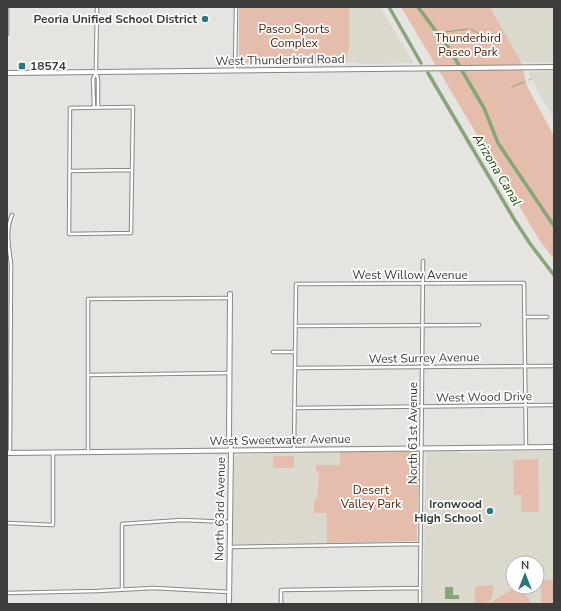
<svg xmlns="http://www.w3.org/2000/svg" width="561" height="611" font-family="'Nunito Sans',sans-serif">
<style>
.built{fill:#dbd8cd;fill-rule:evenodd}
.green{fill:#e5bdac}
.water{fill:#87a47a}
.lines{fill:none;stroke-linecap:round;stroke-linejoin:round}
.stream{stroke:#87a47a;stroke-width:1}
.canal{stroke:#87a47a;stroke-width:3.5}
.street-casing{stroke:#898784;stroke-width:4.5}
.secondary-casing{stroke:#898784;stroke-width:6}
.street{stroke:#fff;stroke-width:2.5}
.secondary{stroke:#fff;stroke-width:4}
.poi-dot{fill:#2e767f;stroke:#fff;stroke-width:1.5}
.labels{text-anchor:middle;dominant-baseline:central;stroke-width:3.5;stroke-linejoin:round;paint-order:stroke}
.poi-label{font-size:12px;font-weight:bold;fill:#3c3c3a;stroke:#fff;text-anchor:end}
.park-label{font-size:12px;fill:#481a04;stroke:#fff}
.street-label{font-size:12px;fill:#3c3c3a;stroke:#fff}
.water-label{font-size:13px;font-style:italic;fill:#204609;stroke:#fff}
</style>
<rect width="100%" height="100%" fill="#e5e4e0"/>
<!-- built -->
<path class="built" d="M349 7H380L414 63 364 64 347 62V52H349Z
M490 7H554V62H521Z
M554 71V118L536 89 537 87 529 75V72Z
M554 450V604H423L426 452 453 451 461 453ZM513 563H537V587H513Z
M340 452V465H317L316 470 319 474 317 499H323V513H327V543L236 544 233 543 234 459 237 455 274 453Z"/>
<!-- green -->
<path class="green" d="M239 7H349V52H347V62H336L323 64H284L241 63 239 59Z
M401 7H490L521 62 527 86 554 136V259L540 241Z
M416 451 419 454 417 541 327 543V513H314V499H322H317L319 475 316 470V465H340V452Z
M273 456H294V468H273Z
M538 459 539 512H521V495H514L513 460Z
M541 580H554V604H541Z
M493 585C494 601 490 604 475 604V588L477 586Z
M515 587H521L532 604H489Z"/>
<!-- water -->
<path class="water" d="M445 587H453V595H459V599H445Z"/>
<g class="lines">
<!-- stream -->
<path class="stream" d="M471 29 494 43
M437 33 468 29
M529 80 531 79
M512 87 524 82"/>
<!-- canal -->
<path class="canal" d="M389 7 421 63
M418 7 450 50 484 108 498 143 554 226
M428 73 514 219 531 245 554 275"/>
<defs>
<path id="street" d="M97 7 96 63V72L98 79V108
M7 34V7
M235 70 236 7
M133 107 131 233 69 234 70 108Z
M94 108 93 79 96 73
M70 171 131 170
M524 317H547
M296 326 479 325
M273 352H295
M295 368 554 366
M88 375 229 373
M294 408 554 405
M294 449 296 284 524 283 526 447
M88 452V299L230 298
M10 453 11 264C9 247 5 231 12 215
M7 523 53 525V453
M230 547 421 544
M122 589V524L182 520 230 522
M7 593 98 591 153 588 229 592
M281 604V590L420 588
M420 604 423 261"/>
<path id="secondary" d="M7 73 554 67
M7 453 554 447
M229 604 231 450 229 439 230 294"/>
</defs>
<!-- street casing -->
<use href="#street" class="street-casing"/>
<!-- secondary casing -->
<use href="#secondary" class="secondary-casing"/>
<!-- street -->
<use href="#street" class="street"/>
<!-- secondary -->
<use href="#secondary" class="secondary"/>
</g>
<!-- markers -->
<g class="poi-dot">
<circle cx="205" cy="19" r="4"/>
<rect x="18" y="62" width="8" height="8" rx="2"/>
<circle cx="490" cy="511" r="4"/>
</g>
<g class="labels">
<!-- poi labels -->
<g class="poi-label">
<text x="197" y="19">Peoria Unified School District</text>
<text x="30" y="66" text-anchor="start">18574</text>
<text x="482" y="504">Ironwood<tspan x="482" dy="14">High School</tspan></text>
</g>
<!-- park labels -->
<g class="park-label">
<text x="294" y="29">Paseo Sports<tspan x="294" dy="14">Complex</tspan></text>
<text x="468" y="38">Thunderbird<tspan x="468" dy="14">Paseo Park</tspan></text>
<text x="371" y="490">Desert<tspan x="371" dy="14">Valley Park</tspan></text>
</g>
<!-- street labels -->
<g class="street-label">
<text transform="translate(280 60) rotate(-1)">West Thunderbird Road</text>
<text x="410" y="275">West Willow Avenue</text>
<text transform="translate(424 358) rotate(-1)">West Surrey Avenue</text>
<text transform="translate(484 397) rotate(-1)">West Wood Drive</text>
<text transform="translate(413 433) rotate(-90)">North 61st Avenue</text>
<text transform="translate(280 440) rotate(-1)">West Sweetwater Avenue</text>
<text transform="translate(220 509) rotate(-89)">North 63rd Avenue</text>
</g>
<!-- water labels -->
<g class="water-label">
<text transform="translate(497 170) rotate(59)">Arizona Canal</text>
</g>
</g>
<!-- border -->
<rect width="561" height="611" fill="none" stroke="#3c3c3a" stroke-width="16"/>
<!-- north arrow -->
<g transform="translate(525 575)"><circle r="19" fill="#ffffff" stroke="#b1b1b0"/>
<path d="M0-3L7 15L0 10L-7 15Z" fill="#2e767f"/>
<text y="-6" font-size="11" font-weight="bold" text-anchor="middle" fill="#3c3c3a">N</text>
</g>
</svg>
